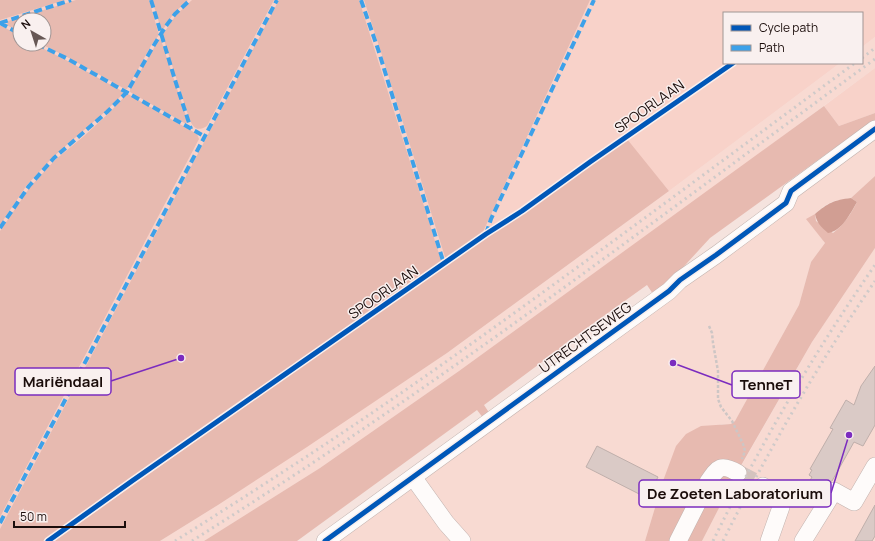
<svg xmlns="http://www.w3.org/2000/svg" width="875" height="541" font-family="Manrope,sans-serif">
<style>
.built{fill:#f8dad2}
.green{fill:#f8d2c9;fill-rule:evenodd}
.forest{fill:#e7bab0}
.water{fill:#d19e93}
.building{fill:#dacac6;stroke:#bfafab}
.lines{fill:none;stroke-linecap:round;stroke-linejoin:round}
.minor-tunnel{stroke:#d4c3be;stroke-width:17;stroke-dasharray:17 8;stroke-linecap:butt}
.minor-casing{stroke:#c2b3af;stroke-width:18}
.path{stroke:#cdc6c5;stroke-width:2.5;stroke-dasharray:3 2;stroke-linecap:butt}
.minor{stroke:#fefbfa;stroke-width:17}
.rail{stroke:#cfcac9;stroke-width:3;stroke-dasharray:2 4;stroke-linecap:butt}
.quiet{stroke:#3da1e9;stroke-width:4;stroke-dasharray:8 4;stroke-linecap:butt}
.cycleway-casing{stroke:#f9f0ef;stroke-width:8}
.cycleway{stroke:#0057b8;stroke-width:5}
.labels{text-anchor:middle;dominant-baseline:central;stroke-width:3;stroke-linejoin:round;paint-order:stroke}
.street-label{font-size:14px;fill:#1b0d0b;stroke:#f9f0ef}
.leader{fill:none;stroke:#7b2cbf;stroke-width:1.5}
.callout-dot{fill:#7b2cbf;stroke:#f9f0ef;stroke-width:1.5}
.callout{fill:#f9f0ef;stroke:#7b2cbf;stroke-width:1.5}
.callout-label{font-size:15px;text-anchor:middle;font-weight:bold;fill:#1b0d0b}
</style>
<rect width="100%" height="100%" fill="#f5e3de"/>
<!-- built -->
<path class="built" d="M875 37V68L722 181 459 371 320 468 204 541H160L218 505 447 353 669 191 840 63H862V47Z
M875 134V176L851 198 834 201 824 206 815 214 807 219 825 243 811 262 799 305 735 421 731 424H721L663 481 645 541H338Z
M875 248V541H702L736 475 812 342Z"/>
<!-- green -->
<path class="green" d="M0 0H875V37L862 47V13H724V63H840L669 191 648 166 96 541H0ZM20 20H44V44H20Z
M875 68V113L839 126 824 106Z"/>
<!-- forest -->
<path class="forest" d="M0 0H65L0 20Z
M76 0H149L159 35 152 44 127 89H125L67 57 41 44H44V20H20V33L7 25 8 21Z
M152 0H188L174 13 162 31 161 29Z
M192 0H274L207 126C197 132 193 128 189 118L163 37V34L176 15Z
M279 0H359L441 260 439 265 131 479 43 541H0V529Z
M364 0H590L482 234 449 258 445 257 380 49Z
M0 26H2L20 36V44H34L66 60 122 91 123 94 106 111 53 157 27 185 0 225Z
M159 39 161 40 187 119 186 124 130 92V89Z
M128 94 197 134 199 139 0 517V231L30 187 55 160 84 136 109 113 126 95Z
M824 106 839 126 875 113V120L847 139 710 238 676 275 653 294 647 285 563 345 570 355 562 362 554 353 484 405 490 414 484 419 477 410 297 541H204L320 468 459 371Z
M627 139 669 191 447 353 307 447 218 505 160 541H54L487 236 523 213Z
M875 176V248L812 342 739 469 724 462 674 541H645L663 481 676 446 686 434 701 426 731 424 735 421 799 305 811 262 825 243 806 219 815 214 816 221 833 233C844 225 851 214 857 202L851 198Z
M736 475 702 541H682L716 477Z"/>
<!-- water -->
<path class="water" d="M851 198 857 202C850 214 842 231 828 233 821 227 817 223 815 214 828 203 834 200 851 198Z"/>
<!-- building -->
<path class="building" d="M875 366V425L863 446 854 442 832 481 829 482 826 485 822 492 808 484 812 477 809 475 812 470 810 469 833 429 830 428 846 400 854 405 861 386Z
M597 446 658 477 647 498 586 467Z
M875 505V536L872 541H855Z"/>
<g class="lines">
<!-- minor-tunnel -->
<path class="minor-tunnel" d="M738 473 763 486"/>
<defs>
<path id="minor" d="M413 477 446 523 462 541
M763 486C772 493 776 497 781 507L769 541
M325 541 669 291 680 280 716 255 786 203 791 191 875 129
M678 541 708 482C718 467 721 463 738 473
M803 541 834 491 854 502 875 466"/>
</defs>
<!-- minor casing -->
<use href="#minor" class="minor-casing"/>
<!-- path -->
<path class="path" d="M709 326 712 333 713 343 718 371V399L721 407 732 421 743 444 745 451 742 459"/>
<!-- minor -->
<use href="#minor" class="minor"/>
<!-- rail -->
<path class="rail" d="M862 58 875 48
M175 541C267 483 358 424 447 361 584 264 719 163 855 63
M192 541C247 506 303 470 357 433 533 314 703 185 875 59
M713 541C760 445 814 353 875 265
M723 541C768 451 818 364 875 281"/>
<!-- quiet -->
<path class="quiet" d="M151 0 175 80 191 129
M361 0 378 49 444 264
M0 23 71 0
M0 23 20 34
M37 44 66 58 204 136
M0 228 29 186 54 158 107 112 127 92 154 45 166 26 175 14 190 0
M486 234 491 219 594 0
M0 523 277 0"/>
<defs>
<path id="cycleway" d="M48 541 132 481 486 234 522 211 590 162 733 63
M325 541 669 291 680 280 716 255 786 203 791 191 875 129"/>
</defs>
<!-- cycleway casing -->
<use href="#cycleway" class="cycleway-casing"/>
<!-- cycleway -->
<use href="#cycleway" class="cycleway"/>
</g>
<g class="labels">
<!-- street labels -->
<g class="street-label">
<text transform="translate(649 106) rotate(-35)">SPOORLAAN</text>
<text transform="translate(383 292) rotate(-35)">SPOORLAAN</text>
<text transform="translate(585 337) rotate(-36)">UTRECHTSEWEG</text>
</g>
</g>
<!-- callouts -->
<path class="leader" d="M181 358L111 381M673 363L732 385M849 435L831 493"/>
<g class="callout-dot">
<circle cx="181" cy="358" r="4"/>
<circle cx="673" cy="363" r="4"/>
<circle cx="849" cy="435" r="4"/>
</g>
<g class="callout">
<rect x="15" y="368" width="96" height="27" rx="4"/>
<rect x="732" y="371" width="68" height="27" rx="4"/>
<rect x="639" y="480" width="192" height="27" rx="4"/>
</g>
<g class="callout-label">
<text x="63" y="387">Mariëndaal</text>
<text x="766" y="390">TenneT</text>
<text x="735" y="499">De Zoeten Laboratorium</text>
</g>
<!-- legend -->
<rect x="723" y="12" width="140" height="52" fill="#f9f0ef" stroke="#a09594"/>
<rect x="731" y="25" width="20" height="6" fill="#0057b8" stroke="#a09594"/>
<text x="759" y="32" font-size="12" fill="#1b0d0b">Cycle path</text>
<rect x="731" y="45" width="20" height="6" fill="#3da1e9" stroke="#a09594"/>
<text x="759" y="52" font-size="12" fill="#1b0d0b">Path</text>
<!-- north arrow -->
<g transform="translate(32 32) rotate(321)"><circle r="19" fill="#f9f0ef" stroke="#a09594"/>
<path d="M0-3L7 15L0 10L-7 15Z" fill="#675855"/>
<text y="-6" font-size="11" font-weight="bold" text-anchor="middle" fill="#1b0d0b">N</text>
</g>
<!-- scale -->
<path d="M14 521v6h111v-6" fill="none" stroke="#1b0d0b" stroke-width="2"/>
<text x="20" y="521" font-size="12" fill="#1b0d0b" stroke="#f9f0ef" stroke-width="3" paint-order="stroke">50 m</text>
</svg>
